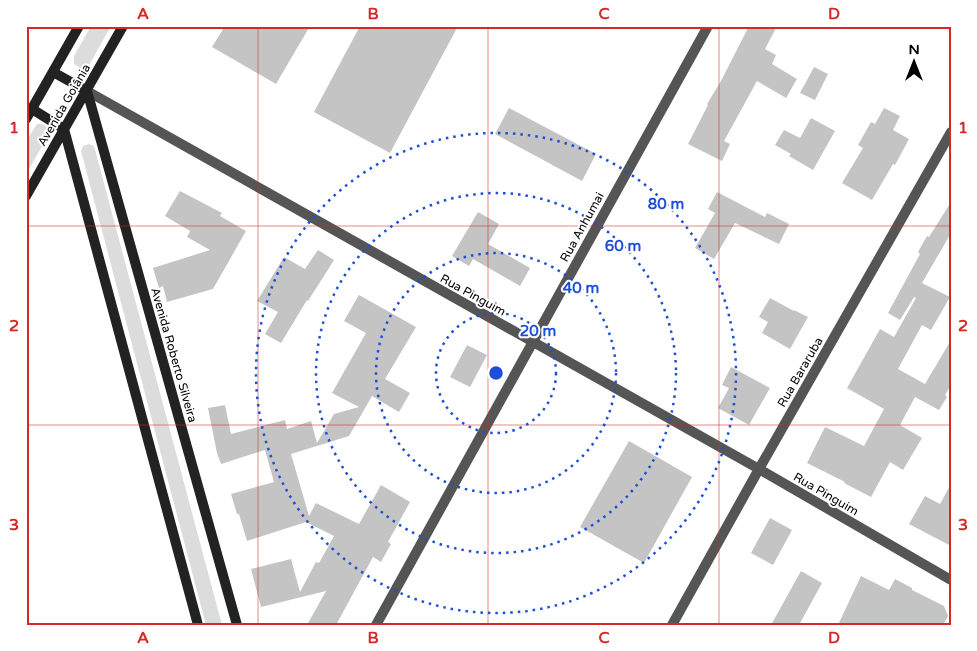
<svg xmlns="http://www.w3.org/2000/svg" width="977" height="651" font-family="'Varela Round',sans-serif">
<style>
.green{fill:#dcdcdc}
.building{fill:#c4c4c4}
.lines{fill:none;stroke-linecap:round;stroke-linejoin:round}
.street{stroke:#555;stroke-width:10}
.secondary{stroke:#222;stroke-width:10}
.grid{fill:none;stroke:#d62828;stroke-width:1;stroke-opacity:0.55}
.ring{fill:none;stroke:#1d4ed8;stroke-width:2.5;stroke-dasharray:2.5 5}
.labels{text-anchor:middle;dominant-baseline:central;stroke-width:4;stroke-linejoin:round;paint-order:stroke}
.street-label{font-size:12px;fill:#000;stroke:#fff}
.centre{fill:#1d4ed8;stroke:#fff;stroke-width:2.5}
.ring-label{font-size:15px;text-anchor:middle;font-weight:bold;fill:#1d4ed8;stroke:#fff;stroke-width:4;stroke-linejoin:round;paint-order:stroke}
.neatline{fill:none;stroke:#d62828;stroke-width:2}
.grid-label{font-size:16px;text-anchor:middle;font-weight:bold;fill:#d62828}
</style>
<rect width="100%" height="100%" fill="#fff"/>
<!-- green -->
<path class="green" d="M91 26H111L88 67 80 68 74 64V56Z
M37 124C44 123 50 127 48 136L26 174V141Z
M89 144 94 146 222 625H206L81 151 83 146Z"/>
<!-- building -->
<path class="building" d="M225 26H310L276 84 212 47Z
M360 26H458L390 153 314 112Z
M749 26H777L765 49 776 55 772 64 797 79 786 98 757 81 724 141 730 144 722 161 688 144 708 105 707 104 721 81Z
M814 67 828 74 815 100 800 93Z
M509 108 596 154 582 181 495 134Z
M884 108 900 116 893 130 909 139 895 165 893 164 872 200 842 183 863 148 858 145 871 122 875 124Z
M811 118 835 131 813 170 789 156 791 154 775 145 784 130 800 138Z
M180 191 222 213 220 216 246 231 213 289 167 302 163 286 159 288 153 268 210 250 187 237 190 231 165 216Z
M717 192 765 217 767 213 789 224 779 244 735 223 714 259 695 248 715 213 708 209Z
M951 202V233L922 283 950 297 931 330 922 325 898 369 925 384 951 340V385L945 395 947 397 939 410 915 397 900 425 922 438 903 470 890 462 871 497 844 483 845 482 807 463 825 427 864 446 884 409 847 388 880 329 894 337 916 298 914 297 900 320 888 313 920 254 918 252 927 236 929 237Z
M478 212 499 224 488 244 530 268 520 286 473 259 469 266 452 256Z
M318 250 334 260 308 301 307 300 281 343 265 334 278 312 257 301 284 257 305 269Z
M359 295 416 327 385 379 410 393 399 412 372 396 349 436 291 454 309 516 316 503 359 524 381 485 410 502 388 542 391 544 381 562 373 557 336 625H307L326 591 261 607 251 569 291 559 300 592 316 562 319 563 334 536 306 522 247 541 239 514H237L231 494 274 482 265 450 221 464 217 453 208 408 225 405 231 434 285 420 287 429 311 421 317 443 334 414 359 407 332 393 366 333 344 321Z
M770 298 794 311V310L808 317 790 349 762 333 768 322 759 317Z
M467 345 487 355 470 387 450 377Z
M731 367 770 388 749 425 718 408 729 388 722 385Z
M629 441 692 477 644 563 580 527Z
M951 484V546L909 524 925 496 940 504Z
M770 518 792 530 773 565 751 553Z
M801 571 822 583 799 625H771Z
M861 576 889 590 895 579 912 588V590L944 606 948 616 943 625H838Z"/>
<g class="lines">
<!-- street -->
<path class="street" d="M87 91 759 469 951 580
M376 625 708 26
M672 625 759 469 951 132"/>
<!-- secondary -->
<path class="secondary" d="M53 72 87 91 237 625
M32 109 64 129
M26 119 79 26
M64 129 198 625
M26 196C58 139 91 83 123 26"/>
</g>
<!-- grid -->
<path class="grid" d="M258 26V625M488 26V625M719 26V625M26 226H951M26 425H951"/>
<!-- distance rings -->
<g class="ring">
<circle cx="496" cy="373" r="60"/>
<circle cx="496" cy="373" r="120"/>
<circle cx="496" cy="373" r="180"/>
<circle cx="496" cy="373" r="240"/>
</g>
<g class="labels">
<!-- street labels -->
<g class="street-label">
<text transform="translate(64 105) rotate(-60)">Avenida Goiânia</text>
<text transform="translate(582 227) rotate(-61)">Rua Anhumai</text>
<text transform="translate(473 295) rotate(29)">Rua Pinguim</text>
<text transform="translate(174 355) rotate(74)">Avenida Roberto Silveira</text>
<text transform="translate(800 372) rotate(-60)">Rua Bararuba</text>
<text transform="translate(826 494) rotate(30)">Rua Pinguim</text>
</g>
</g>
<circle cx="496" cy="373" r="8" class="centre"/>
<g class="ring-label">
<text x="666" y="209">80 m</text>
<text x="623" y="251">60 m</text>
<text x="581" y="293">40 m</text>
<text x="538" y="336">20 m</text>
</g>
<!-- border -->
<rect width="977" height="651" fill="none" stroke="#ffffff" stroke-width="55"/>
<!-- north arrow -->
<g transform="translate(914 62)" stroke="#ffffff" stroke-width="4" paint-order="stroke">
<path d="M0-4L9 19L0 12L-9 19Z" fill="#000000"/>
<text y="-8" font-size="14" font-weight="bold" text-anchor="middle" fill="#000000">N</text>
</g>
<rect x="28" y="28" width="922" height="596" class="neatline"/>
<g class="grid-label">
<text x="143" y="19">A</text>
<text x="373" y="19">B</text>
<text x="604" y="19">C</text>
<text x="834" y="19">D</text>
<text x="14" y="133">1</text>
<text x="963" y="133">1</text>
<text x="14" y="331">2</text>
<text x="963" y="331">2</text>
<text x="14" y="530">3</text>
<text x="963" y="530">3</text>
<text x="143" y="643">A</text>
<text x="373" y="643">B</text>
<text x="604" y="643">C</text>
<text x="834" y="643">D</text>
</g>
</svg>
